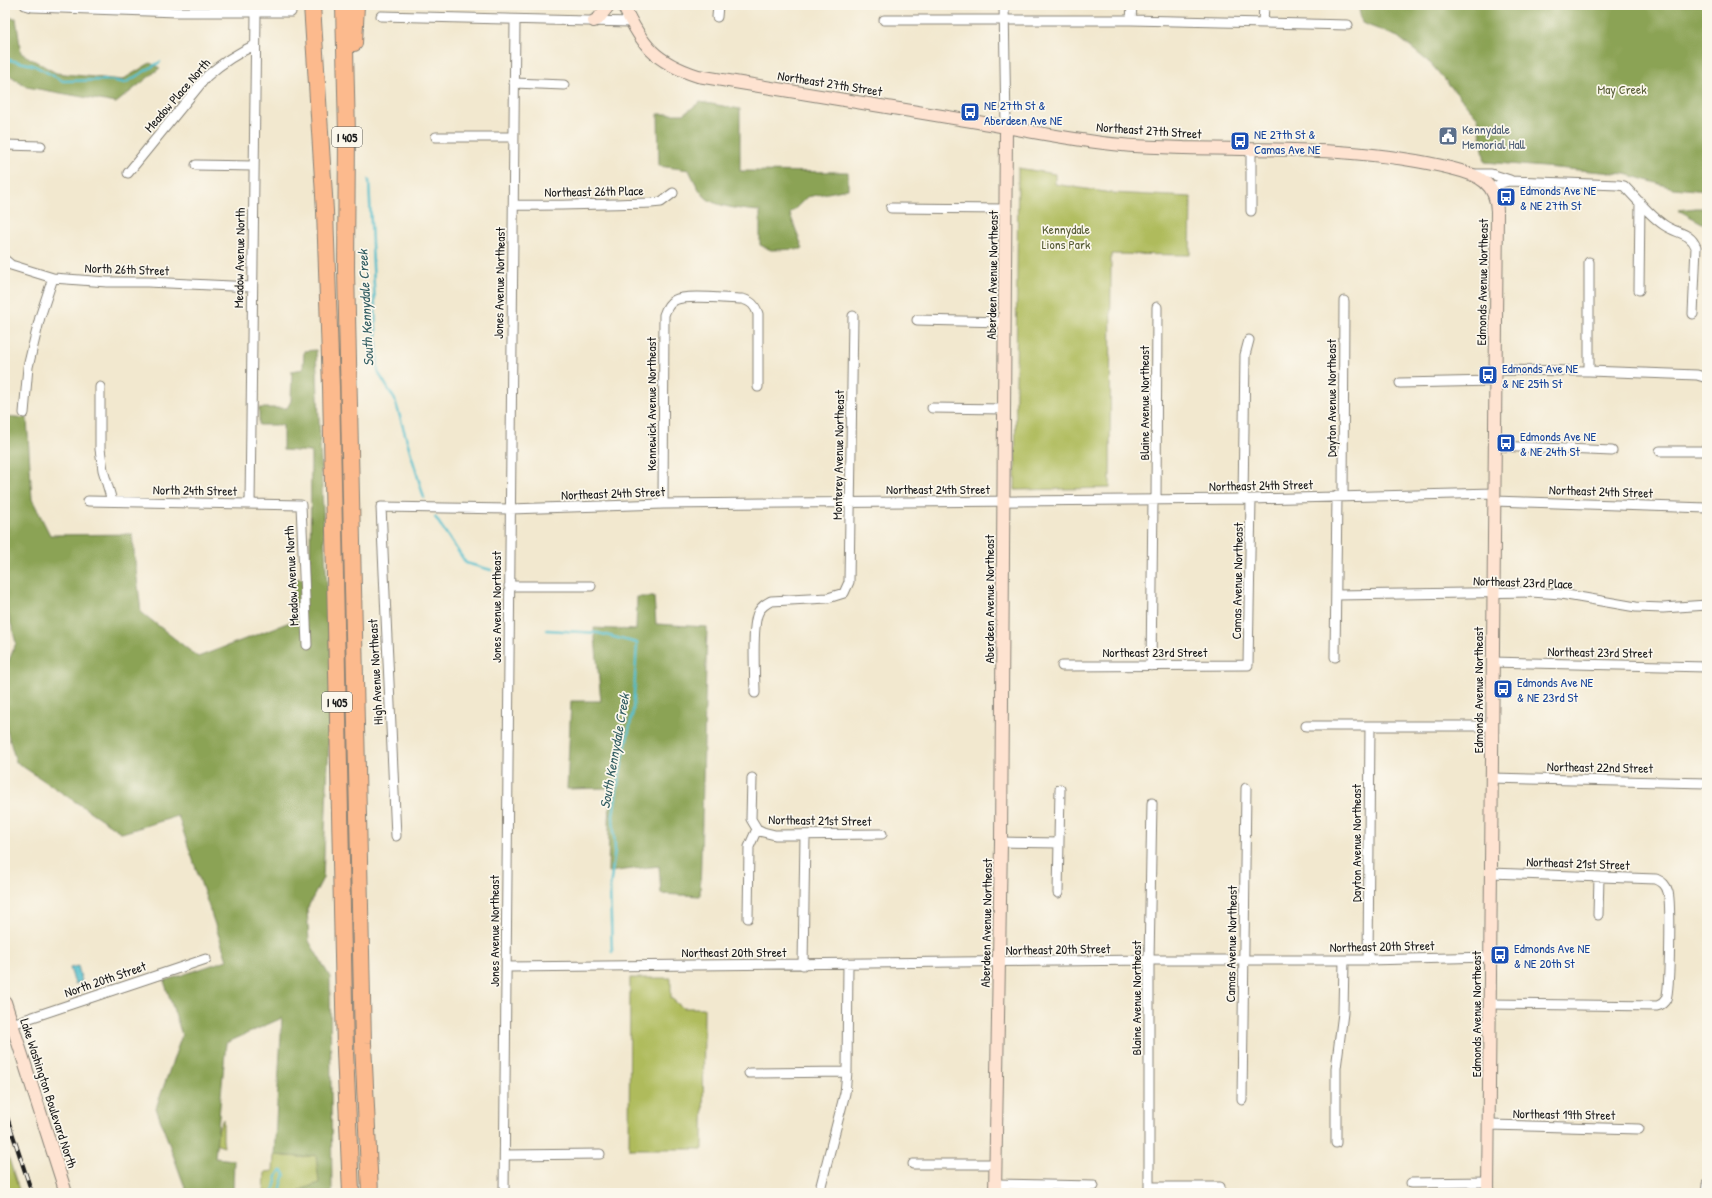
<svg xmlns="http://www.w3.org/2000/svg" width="1712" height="1198" font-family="'Patrick Hand',sans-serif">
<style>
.green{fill:#afbb5c;stroke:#666c3c}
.forest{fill:#8ba354;stroke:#546038}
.water{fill:#52becc;stroke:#376d74}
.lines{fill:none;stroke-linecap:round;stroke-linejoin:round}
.stream{stroke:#52becc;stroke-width:2.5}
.street-casing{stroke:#878276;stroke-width:11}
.secondary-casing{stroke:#878276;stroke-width:14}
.highway-casing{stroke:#878276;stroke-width:18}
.street{stroke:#fff;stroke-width:9}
.secondary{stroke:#fee3d1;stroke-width:12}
.highway{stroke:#fcba8d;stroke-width:16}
.rail-casing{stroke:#1c1c1c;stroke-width:4}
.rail{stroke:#fbf7ec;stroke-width:2.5;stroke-dasharray:8;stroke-linecap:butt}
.labels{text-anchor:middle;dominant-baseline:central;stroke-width:3.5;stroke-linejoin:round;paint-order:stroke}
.shield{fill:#fbf7ec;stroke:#5f5e5a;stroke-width:1}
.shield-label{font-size:12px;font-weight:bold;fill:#1c1c1c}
.street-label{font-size:13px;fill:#1c1c1c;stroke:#fbf7ec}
.park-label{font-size:13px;fill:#575c36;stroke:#fbf7ec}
.transit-label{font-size:13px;fill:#164399;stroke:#fbf7ec;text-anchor:start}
.service-label{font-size:13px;fill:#4e5e75;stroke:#fbf7ec;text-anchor:start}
.water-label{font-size:14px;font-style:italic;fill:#325d62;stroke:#fbf7ec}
</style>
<rect width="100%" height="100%" fill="#fbf7ec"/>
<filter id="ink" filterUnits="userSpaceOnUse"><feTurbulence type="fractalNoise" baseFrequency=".025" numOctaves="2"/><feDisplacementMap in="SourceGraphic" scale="8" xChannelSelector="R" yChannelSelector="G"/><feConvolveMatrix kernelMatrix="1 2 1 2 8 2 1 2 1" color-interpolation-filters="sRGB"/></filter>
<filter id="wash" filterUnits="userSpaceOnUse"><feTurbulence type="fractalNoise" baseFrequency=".012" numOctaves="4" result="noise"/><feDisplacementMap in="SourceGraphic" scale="16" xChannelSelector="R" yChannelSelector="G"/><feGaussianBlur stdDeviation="0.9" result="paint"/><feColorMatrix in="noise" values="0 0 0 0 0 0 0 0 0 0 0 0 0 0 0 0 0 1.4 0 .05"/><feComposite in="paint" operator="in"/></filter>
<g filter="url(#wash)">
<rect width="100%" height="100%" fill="#f2e8cf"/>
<!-- green -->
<path class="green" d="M1018 168 1055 174V184L1111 193 1191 197 1190 255 1111 254 1110 488 1015 490Z
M630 978H671V998L683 1008H704L703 1149H629Z
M223 1119V1140L224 1147 215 1144 216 1135Z
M5 1147 20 1193H5Z
M274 1155 300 1157 316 1155 320 1184 300 1190 299 1193H264L265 1172 273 1171Z"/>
<!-- forest -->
<path class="forest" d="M1358 5H1707V191L1673 188 1626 174 1485 162 1478 118 1431 64 1398 37 1362 23Z
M5 18H16L21 53 56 73 122 80 150 63 160 68 116 103 27 87 5 72Z
M700 102 740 109V171L848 172V189L807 197 790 214 803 249 771 250 760 245V211C746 210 715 207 705 197 698 190 694 180 689 170L659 166 658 114H684Z
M1695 208H1707V223H1702L1678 210Z
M316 350 324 534 332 672 323 878 307 909 309 941 330 977 332 1193H299L300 1190 319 1183 316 1155 300 1157 274 1155 282 1018 226 1043 215 1158 234 1160 233 1193H187L156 1108 182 1035 164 981 227 960 178 816 122 833 16 762 5 724V670L16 643 7 609 5 583V416L27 418 32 499 50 535 132 534 141 612 198 657 295 620 293 579 310 578 311 452 283 450V425H259V408H287L291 401 292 371 303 369 304 351Z
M637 597H654L656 624 707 627 700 896 661 894 659 866 608 872 610 788 567 789 571 701H601L594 628 636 630Z"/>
<!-- water -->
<path class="water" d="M78 966 82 981 75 984 70 968Z"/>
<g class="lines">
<!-- stream -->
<path class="stream" d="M5 59 33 65 63 81 110 80 125 83 160 62
M369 180 378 372 395 400 424 498
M435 517 466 563 491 570
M547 630 598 633 637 643 633 711 619 777 613 815 615 849 610 888 612 952
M273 1193 277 1176 280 1171H283L285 1174 281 1187V1193"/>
</g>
</g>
<g filter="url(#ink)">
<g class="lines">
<defs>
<path id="street" d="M25 5 32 7 177 12H291
M1004 5 1006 127
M381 16 631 22
M717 17 718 5
M884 20H1131L1348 25
M1131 20 1132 5
M1263 23 1264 5
M514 83 564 85
M436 137H514
M5 145 41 146
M1251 150V211
M196 165 253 166
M128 173 207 76C222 63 237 53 255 45
M1472 174H1491L1510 180
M1491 189 1502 183 1509 181 1618 185 1624 186C1637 199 1649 215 1664 225 1677 234 1690 232 1696 247L1693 314
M513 205C559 206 605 204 651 203L661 202 673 193
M891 208 1007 209
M5 260 11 265 53 278 107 282H148L252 287
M1639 290 1640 202
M917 320 1005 322
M1495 370 1589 371 1697 375 1707 378
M1589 371V262
M1400 383 1495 381
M100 387V449L103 470 112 501
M932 408 1004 409
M24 413 28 367 40 317 53 278
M1495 446 1612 451
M1660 451H1707
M1343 496 1344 301
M1243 499 1245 355 1249 340
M1156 500 1157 307
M88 501 301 505 307 645
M1494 501 1707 508
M250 504 256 13
M663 504 664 315C666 309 669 303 675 300 686 294 728 299 742 299 751 301 755 305 758 314V387
M509 586H591
M1337 595 1531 592 1561 594 1636 607 1663 608 1707 605
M1335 657 1337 496
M1492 662 1707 667
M1062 666 1248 665 1251 499
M1151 666 1153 500
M755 693C755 676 751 623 759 611 762 606 767 603 771 601L828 598 844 593 849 582 853 316
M1306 726H1492
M1492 778 1707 783
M757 829 763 832 775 835 882 834
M396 836 381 507 510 509 663 504 1251 499 1495 493
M1001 842 1059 843
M1058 893 1060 789
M1598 915 1599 877
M748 918 749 847 757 829 751 819 752 778
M1368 960 1370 726
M803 965 805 835
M507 967 1149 960H1368L1490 957
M1490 1004 1657 1006C1661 1005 1664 1003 1666 999 1670 989 1671 902 1668 892 1666 885 1663 882 1656 879L1491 873
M12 1024 206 959
M749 1073 847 1072
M1242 1100 1246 788
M1489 1125 1639 1129
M1336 1143V1068L1343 1013 1344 960
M505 1155 600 1154
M913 1164H996
M1411 1183 1488 1182
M995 1184 1094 1186
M1149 1187H1220
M504 1193 515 20
M819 1193 845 1093 847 1072 848 963
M1149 1193V960L1152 803
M1706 1193 1707 1184"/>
<path id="secondary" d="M623 5C642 45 654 62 698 76 791 91 884 107 978 122 1024 130 1075 141 1122 145 1142 147 1163 147 1184 148 1274 150 1366 147 1454 169 1479 175 1496 183 1497 211L1488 1193
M594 21 598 19 609 5
M5 1002 66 1193
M995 1193 1001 842 1006 127"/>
<path id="highway" d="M312 5 325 211 331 387 345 1051 351 1193
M344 5 347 135 346 269 363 1043 370 1193
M354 43 356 5"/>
</defs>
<!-- street casing -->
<use href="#street" class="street-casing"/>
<!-- secondary casing -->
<use href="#secondary" class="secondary-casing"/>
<!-- highway casing -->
<use href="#highway" class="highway-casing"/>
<!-- street -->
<use href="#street" class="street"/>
<!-- secondary -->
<use href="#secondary" class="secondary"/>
<!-- highway -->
<use href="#highway" class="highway"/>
<defs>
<path id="rail" d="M5 1111 32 1193"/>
</defs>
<!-- rail casing -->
<use href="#rail" class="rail-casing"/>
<!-- rail -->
<use href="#rail" class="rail"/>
</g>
</g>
<!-- icons -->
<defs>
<symbol id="bus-square" viewBox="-11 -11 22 22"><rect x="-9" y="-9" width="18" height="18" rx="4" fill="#1a4fb4" stroke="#fbf7ec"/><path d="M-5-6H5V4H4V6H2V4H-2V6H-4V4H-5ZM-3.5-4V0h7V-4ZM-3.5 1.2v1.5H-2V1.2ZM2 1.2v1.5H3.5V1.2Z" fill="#fff"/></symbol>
<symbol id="civic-square" viewBox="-11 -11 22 22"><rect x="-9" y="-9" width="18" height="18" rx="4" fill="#5c6f8a" stroke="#fbf7ec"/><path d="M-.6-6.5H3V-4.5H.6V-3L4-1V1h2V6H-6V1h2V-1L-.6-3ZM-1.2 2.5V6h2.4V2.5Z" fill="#fff"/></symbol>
</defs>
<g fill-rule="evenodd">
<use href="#bus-square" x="959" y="101" width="22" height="22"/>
<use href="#civic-square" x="1437" y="125" width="22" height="22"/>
<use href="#bus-square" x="1229" y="130" width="22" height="22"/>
<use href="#bus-square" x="1495" y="186" width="22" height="22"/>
<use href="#bus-square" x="1477" y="364" width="22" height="22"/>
<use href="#bus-square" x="1495" y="432" width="22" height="22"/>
<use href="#bus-square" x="1492" y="678" width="22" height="22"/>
<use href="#bus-square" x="1489" y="944" width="22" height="22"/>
</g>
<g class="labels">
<!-- shield labels -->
<g class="shield">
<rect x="332" y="127" width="30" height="20" rx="3"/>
<rect x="322" y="692" width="30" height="20" rx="3"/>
</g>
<g class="shield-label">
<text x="347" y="137">I 405</text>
<text x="337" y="702">I 405</text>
</g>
<!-- street labels -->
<g class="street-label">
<text transform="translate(830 83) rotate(9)">Northeast 27th Street</text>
<text transform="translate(177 95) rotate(-49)">Meadow Place North</text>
<text transform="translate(1149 130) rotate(4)">Northeast 27th Street</text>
<text transform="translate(594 191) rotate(-1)">Northeast 26th Place</text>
<text transform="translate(239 258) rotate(-89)">Meadow Avenue North</text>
<text transform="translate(127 269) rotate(2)">North 26th Street</text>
<text transform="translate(992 275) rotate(-89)">Aberdeen Avenue Northeast</text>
<text transform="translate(1482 282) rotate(-89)">Edmonds Avenue Northeast</text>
<text transform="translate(499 283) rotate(-89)">Jones Avenue Northeast</text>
<text transform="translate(1331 398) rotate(-90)">Dayton Avenue Northeast</text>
<text transform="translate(1144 403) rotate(-90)">Blaine Avenue Northeast</text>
<text transform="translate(651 404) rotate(-90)">Kennewick Avenue Northeast</text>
<text transform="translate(838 455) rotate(-89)">Monterey Avenue Northeast</text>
<text transform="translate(1261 485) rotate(-1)">Northeast 24th Street</text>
<text x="938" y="489">Northeast 24th Street</text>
<text transform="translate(195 490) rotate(1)">North 24th Street</text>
<text transform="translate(1601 491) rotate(2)">Northeast 24th Street</text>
<text transform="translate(613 493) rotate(-2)">Northeast 24th Street</text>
<text transform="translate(291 576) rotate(-93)">Meadow Avenue North</text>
<text transform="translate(1237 581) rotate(-89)">Camas Avenue Northeast</text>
<text transform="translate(1523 582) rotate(2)">Northeast 23rd Place</text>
<text transform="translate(989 599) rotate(-90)">Aberdeen Avenue Northeast</text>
<text transform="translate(496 607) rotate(-90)">Jones Avenue Northeast</text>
<text x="1155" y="652">Northeast 23rd Street</text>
<text transform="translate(1600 652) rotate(1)">Northeast 23rd Street</text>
<text transform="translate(375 672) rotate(-93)">High Avenue Northeast</text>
<text transform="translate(1478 690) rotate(-90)">Edmonds Avenue Northeast</text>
<text transform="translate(1600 767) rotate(1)">Northeast 22nd Street</text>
<text transform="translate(820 820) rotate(1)">Northeast 21st Street</text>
<text transform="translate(1356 843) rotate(-90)">Dayton Avenue Northeast</text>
<text transform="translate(1578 863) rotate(2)">Northeast 21st Street</text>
<text transform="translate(986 923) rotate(-89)">Aberdeen Avenue Northeast</text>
<text transform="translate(494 931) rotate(-90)">Jones Avenue Northeast</text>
<text transform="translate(1231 944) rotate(-89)">Camas Avenue Northeast</text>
<text transform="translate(1382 946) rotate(-1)">Northeast 20th Street</text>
<text transform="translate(1058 949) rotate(-1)">Northeast 20th Street</text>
<text x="734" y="952">Northeast 20th Street</text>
<text transform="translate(105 979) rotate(-19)">North 20th Street</text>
<text transform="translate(1136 998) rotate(-90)">Blaine Avenue Northeast</text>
<text transform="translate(1476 1014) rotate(-90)">Edmonds Avenue Northeast</text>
<text transform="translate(49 1093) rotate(72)">Lake Washington Boulevard North</text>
<text transform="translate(1564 1114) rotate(1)">Northeast 19th Street</text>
</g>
<!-- park labels -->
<g class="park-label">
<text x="1622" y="89">May Creek</text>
<text x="1066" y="229">Kennydale<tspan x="1066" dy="15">Lions Park</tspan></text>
</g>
<!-- transit labels -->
<g class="transit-label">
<text x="984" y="105">NE 27th St &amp;<tspan x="984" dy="15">Aberdeen Ave NE</tspan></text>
<text x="1254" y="134">NE 27th St &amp;<tspan x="1254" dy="15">Camas Ave NE</tspan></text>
<text x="1520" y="190">Edmonds Ave NE<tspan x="1520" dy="15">&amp; NE 27th St</tspan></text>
<text x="1502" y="368">Edmonds Ave NE<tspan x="1502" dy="15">&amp; NE 25th St</tspan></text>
<text x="1520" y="436">Edmonds Ave NE<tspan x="1520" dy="15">&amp; NE 24th St</tspan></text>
<text x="1517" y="682">Edmonds Ave NE<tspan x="1517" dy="15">&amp; NE 23rd St</tspan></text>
<text x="1514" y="948">Edmonds Ave NE<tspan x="1514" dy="15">&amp; NE 20th St</tspan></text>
</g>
<!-- service labels -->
<g class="service-label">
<text x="1462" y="129">Kennydale<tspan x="1462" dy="15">Memorial Hall</tspan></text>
</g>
<!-- water labels -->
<g class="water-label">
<text transform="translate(365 308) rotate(-93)">South Kennydale Creek</text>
<text transform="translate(614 751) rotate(-80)">South Kennydale Creek</text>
</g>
</g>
<!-- margin -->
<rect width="1712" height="1198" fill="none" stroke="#fbf7ec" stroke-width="20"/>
</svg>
